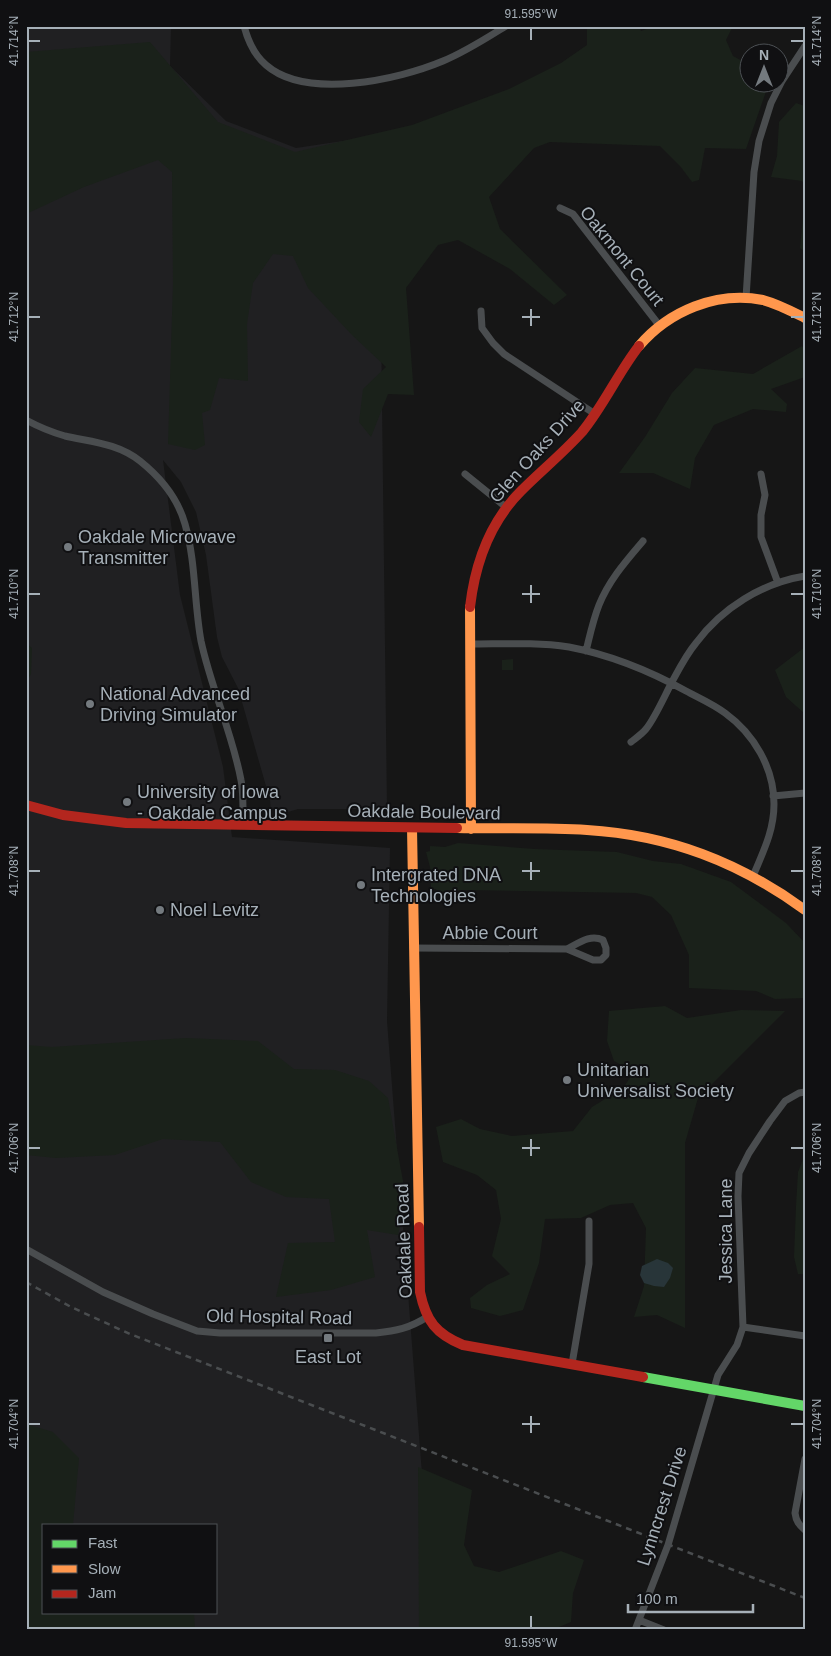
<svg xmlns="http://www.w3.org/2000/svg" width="831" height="1656" font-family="Arial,sans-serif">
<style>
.built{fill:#202022;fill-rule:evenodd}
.green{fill:#1a211a}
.water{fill:#283539}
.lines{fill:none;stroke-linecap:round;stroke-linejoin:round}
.street{stroke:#4a4d4f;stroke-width:7}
.fast{stroke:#63d668;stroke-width:10}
.slow{stroke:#ff974d;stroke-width:10}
.jam{stroke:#b3261e;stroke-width:10}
.rail{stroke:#4a4d4f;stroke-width:2.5;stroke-dasharray:6 5;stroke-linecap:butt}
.ticks{fill:none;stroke:#a6b0b8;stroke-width:2}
.poi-dot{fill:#747a7f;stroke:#101012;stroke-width:2}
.labels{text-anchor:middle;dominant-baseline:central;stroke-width:4;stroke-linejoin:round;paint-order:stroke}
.street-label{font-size:18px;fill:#a6b0b8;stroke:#101012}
.poi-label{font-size:18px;fill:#a6b0b8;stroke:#101012;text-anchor:start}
.neatline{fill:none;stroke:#a6b0b8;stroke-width:2}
.ticks-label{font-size:12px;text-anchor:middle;fill:#a6b0b8}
</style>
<rect width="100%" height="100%" fill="#161616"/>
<!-- built -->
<path class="built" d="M26 26H171L170 66 226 121 296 148 383 135 381 321 387 809H298L278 815H271L270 800 238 688 222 657 217 637 206 555 196 512 181 482 163 460 180 595 223 767 232 837 390 848 387 1021 422 1474 424 1630H26ZM44 1525H216V1612H44Z"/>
<!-- green -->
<path class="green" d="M587 26H639L641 31 655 26H733L726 40 733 56 748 64V82L769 83 746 149 705 148 699 180 692 182 680 166 660 146 550 142 534 148 489 197 500 229 567 295 554 305 510 269 458 240 438 245 406 288 414 395 388 394 371 437 359 422 363 389 386 367 352 335 308 288 293 256 273 254 253 283 247 324 248 381 219 378 210 410 202 413 205 445 195 450 168 444 173 283 172 172 158 160 84 187 26 214V52L150 42 218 122 295 152 412 125 509 89 561 63 587 45Z
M796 103 805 106V186L802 181 771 177 777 156 779 122Z
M805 196V252L800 248Z
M802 346 805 351V377L771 389 787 404 786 412 753 409 714 425 695 458 690 489 653 473H619L645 437 672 393 695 368 753 374Z
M26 643 32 648 31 674 26 683Z
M805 647V714L786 697 775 670Z
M513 659V670H502V660Z
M458 843 535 849 617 852 653 861 681 864 731 882 786 923 805 943V998L775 999 756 991 689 988V955L671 915 652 897 636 893 465 890 437 893 436 889H431L430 867 426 852 430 851V846L445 847Z
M665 1006 687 1018 741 1010 785 1011 698 1098 685 1143V1328L657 1315 634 1317 644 1286 646 1228 633 1203 610 1205 581 1218 545 1219 539 1263 523 1310 500 1316 471 1308 470 1298 487 1285 510 1274 492 1256 501 1219 496 1190 477 1175 443 1162 436 1127 461 1119 480 1129 512 1136 573 1131 592 1107 623 1088 634 1072 614 1061 607 1041 609 1011Z
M186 1038 258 1041 294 1069 335 1070 369 1081 388 1098 406 1198 398 1235 367 1230 375 1277 331 1290 276 1297 288 1243 335 1242 329 1199 286 1197 251 1182 220 1142 163 1139 115 1155 56 1158 26 1155V1045L52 1047Z
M805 1154V1274H798L794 1257 796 1206 798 1172Z
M26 1424 53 1432 79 1458 73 1525H44V1612H194L195 1630H26Z
M418 1467 472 1490 464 1545 474 1566 499 1572 561 1551 584 1560 573 1593 571 1622 552 1630H419Z"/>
<!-- water -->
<path class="water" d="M657 1259 668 1263 673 1268 670 1278 664 1287 654 1286 644 1283 640 1275 642 1266Z"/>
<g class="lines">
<!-- street -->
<path class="street" d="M244 26C248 41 254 55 266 65 306 100 398 80 443 61 465 52 485 39 506 26
M560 208 573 214 659 325
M746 298 754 172 759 141 771 103 782 81 805 46
M481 311 482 328 493 343 504 354 595 414
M26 420C39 427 51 432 65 436 91 442 117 443 140 461 160 477 178 499 185 524 196 562 194 603 201 641 211 688 232 732 241 780 244 794 242 810 244 825
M465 474 507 508
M761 474 765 495 761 515V537L778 583
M470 644C503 644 536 642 569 647 611 655 648 670 686 691 699 698 713 704 725 713 754 734 774 768 774 804 774 831 763 852 753 876
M586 651C590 635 593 620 599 605 609 580 626 561 643 541
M631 742C636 738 642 734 646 729 655 718 665 695 672 682 679 669 686 655 696 643 722 608 762 583 805 576
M773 796 805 793
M413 948 567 949 593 960H601L606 955V948L603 940C590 934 579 943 567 949
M26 1249 103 1292 153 1314 197 1331 220 1333H376C396 1331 410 1328 427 1317
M743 1327 805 1336
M572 1364 589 1264V1221
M805 1459 795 1513C796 1521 799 1525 805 1530
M639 1620 664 1630
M635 1630 668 1545 718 1375 737 1345 743 1327 738 1196 739 1173 749 1153 770 1121 785 1101 799 1093 805 1092"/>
<!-- fast -->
<path class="fast" d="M643 1377 805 1406"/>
<!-- slow -->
<path class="slow" d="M639 346C669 311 716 291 763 300 778 304 791 311 805 318
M470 607 471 829
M412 828 419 1227
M457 828C500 829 544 827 587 830 669 835 739 862 805 910"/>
<!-- jam -->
<path class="jam" d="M470 607C475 564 490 522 521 491 541 471 563 453 582 432 604 405 618 373 639 346
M26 805 63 815 126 823 457 828
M419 1227 420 1292C426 1321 436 1334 463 1345L643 1377"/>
<!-- rail -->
<path class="rail" d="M26 1282 71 1307 130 1334 805 1598"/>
</g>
<!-- ticks -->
<path class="ticks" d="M531 28V40M28 41H40M791 41H804M531 309V326M28 317H40M522 317H540M791 317H804M531 585V603M28 594H40M522 594H540M791 594H804M531 862V880M28 871H40M522 871H540M791 871H804M531 1139V1156M28 1148H40M522 1148H540M791 1148H804M531 1416V1433M28 1424H40M522 1424H540M791 1424H804M531 1616V1628"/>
<!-- markers -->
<g class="poi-dot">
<circle cx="68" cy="547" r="5"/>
<circle cx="90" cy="704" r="5"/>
<circle cx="127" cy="802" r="5"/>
<circle cx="361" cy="885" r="5"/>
<circle cx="160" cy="910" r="5"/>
<circle cx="567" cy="1080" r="5"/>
<rect x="323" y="1333" width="10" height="10" rx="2.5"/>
</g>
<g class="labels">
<!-- street labels -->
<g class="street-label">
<text transform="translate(622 256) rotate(51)">Oakmont Court</text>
<text transform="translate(537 451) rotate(-48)">Glen Oaks Drive</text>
<text transform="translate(424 812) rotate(1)">Oakdale Boulevard</text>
<text x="490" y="933">Abbie Court</text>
<text transform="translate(726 1231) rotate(-90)">Jessica Lane</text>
<text transform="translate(404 1241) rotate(-92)">Oakdale Road</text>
<text transform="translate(279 1317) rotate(1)">Old Hospital Road</text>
<text transform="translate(662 1506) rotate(-72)">Lynncrest Drive</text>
</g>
<!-- poi labels -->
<g class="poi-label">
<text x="78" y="537">Oakdale Microwave<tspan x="78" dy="21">Transmitter</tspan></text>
<text x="100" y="694">National Advanced<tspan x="100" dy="21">Driving Simulator</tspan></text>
<text x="137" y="792">University of Iowa<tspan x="137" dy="21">- Oakdale Campus</tspan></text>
<text x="371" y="875">Intergrated DNA<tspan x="371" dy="21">Technologies</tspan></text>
<text x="170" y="910">Noel Levitz</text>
<text x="577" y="1070">Unitarian<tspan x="577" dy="21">Universalist Society</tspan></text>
<text x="328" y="1357" text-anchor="middle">East Lot</text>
</g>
</g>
<!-- border -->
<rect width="831" height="1656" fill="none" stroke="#101012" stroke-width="55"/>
<!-- legend -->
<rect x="42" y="1524" width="175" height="90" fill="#101012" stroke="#4c5054"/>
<rect x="52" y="1540" width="25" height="8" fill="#63d668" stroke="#4c5054"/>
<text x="88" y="1548" font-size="15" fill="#a6b0b8">Fast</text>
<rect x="52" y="1565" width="25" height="8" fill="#ff974d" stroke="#4c5054"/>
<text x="88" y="1574" font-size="15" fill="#a6b0b8">Slow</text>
<rect x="52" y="1590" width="25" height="8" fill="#b3261e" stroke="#4c5054"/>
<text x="88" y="1598" font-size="15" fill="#a6b0b8">Jam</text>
<!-- north arrow -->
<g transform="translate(764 68)"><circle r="24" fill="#101012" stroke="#4c5054"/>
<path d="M0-4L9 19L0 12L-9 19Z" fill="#747a7f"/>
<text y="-8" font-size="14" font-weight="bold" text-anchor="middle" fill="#a6b0b8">N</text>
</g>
<!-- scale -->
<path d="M628 1604v8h125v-8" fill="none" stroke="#a6b0b8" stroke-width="2.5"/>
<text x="636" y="1604" font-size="15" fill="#a6b0b8" stroke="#101012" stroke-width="4" paint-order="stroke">100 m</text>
<rect x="28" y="28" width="776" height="1600" class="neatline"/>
<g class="ticks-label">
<text x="531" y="18">91.595°W</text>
<text transform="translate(14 41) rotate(-90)" y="4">41.714°N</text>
<text transform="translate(817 41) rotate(-90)" y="4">41.714°N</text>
<text transform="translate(14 317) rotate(-90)" y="4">41.712°N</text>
<text transform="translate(817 317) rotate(-90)" y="4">41.712°N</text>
<text transform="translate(14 594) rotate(-90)" y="4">41.710°N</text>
<text transform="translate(817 594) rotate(-90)" y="4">41.710°N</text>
<text transform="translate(14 871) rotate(-90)" y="4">41.708°N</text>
<text transform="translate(817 871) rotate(-90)" y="4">41.708°N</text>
<text transform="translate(14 1148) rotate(-90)" y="4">41.706°N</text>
<text transform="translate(817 1148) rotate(-90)" y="4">41.706°N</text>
<text transform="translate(14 1424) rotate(-90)" y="4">41.704°N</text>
<text transform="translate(817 1424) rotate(-90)" y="4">41.704°N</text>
<text x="531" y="1647">91.595°W</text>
</g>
</svg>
